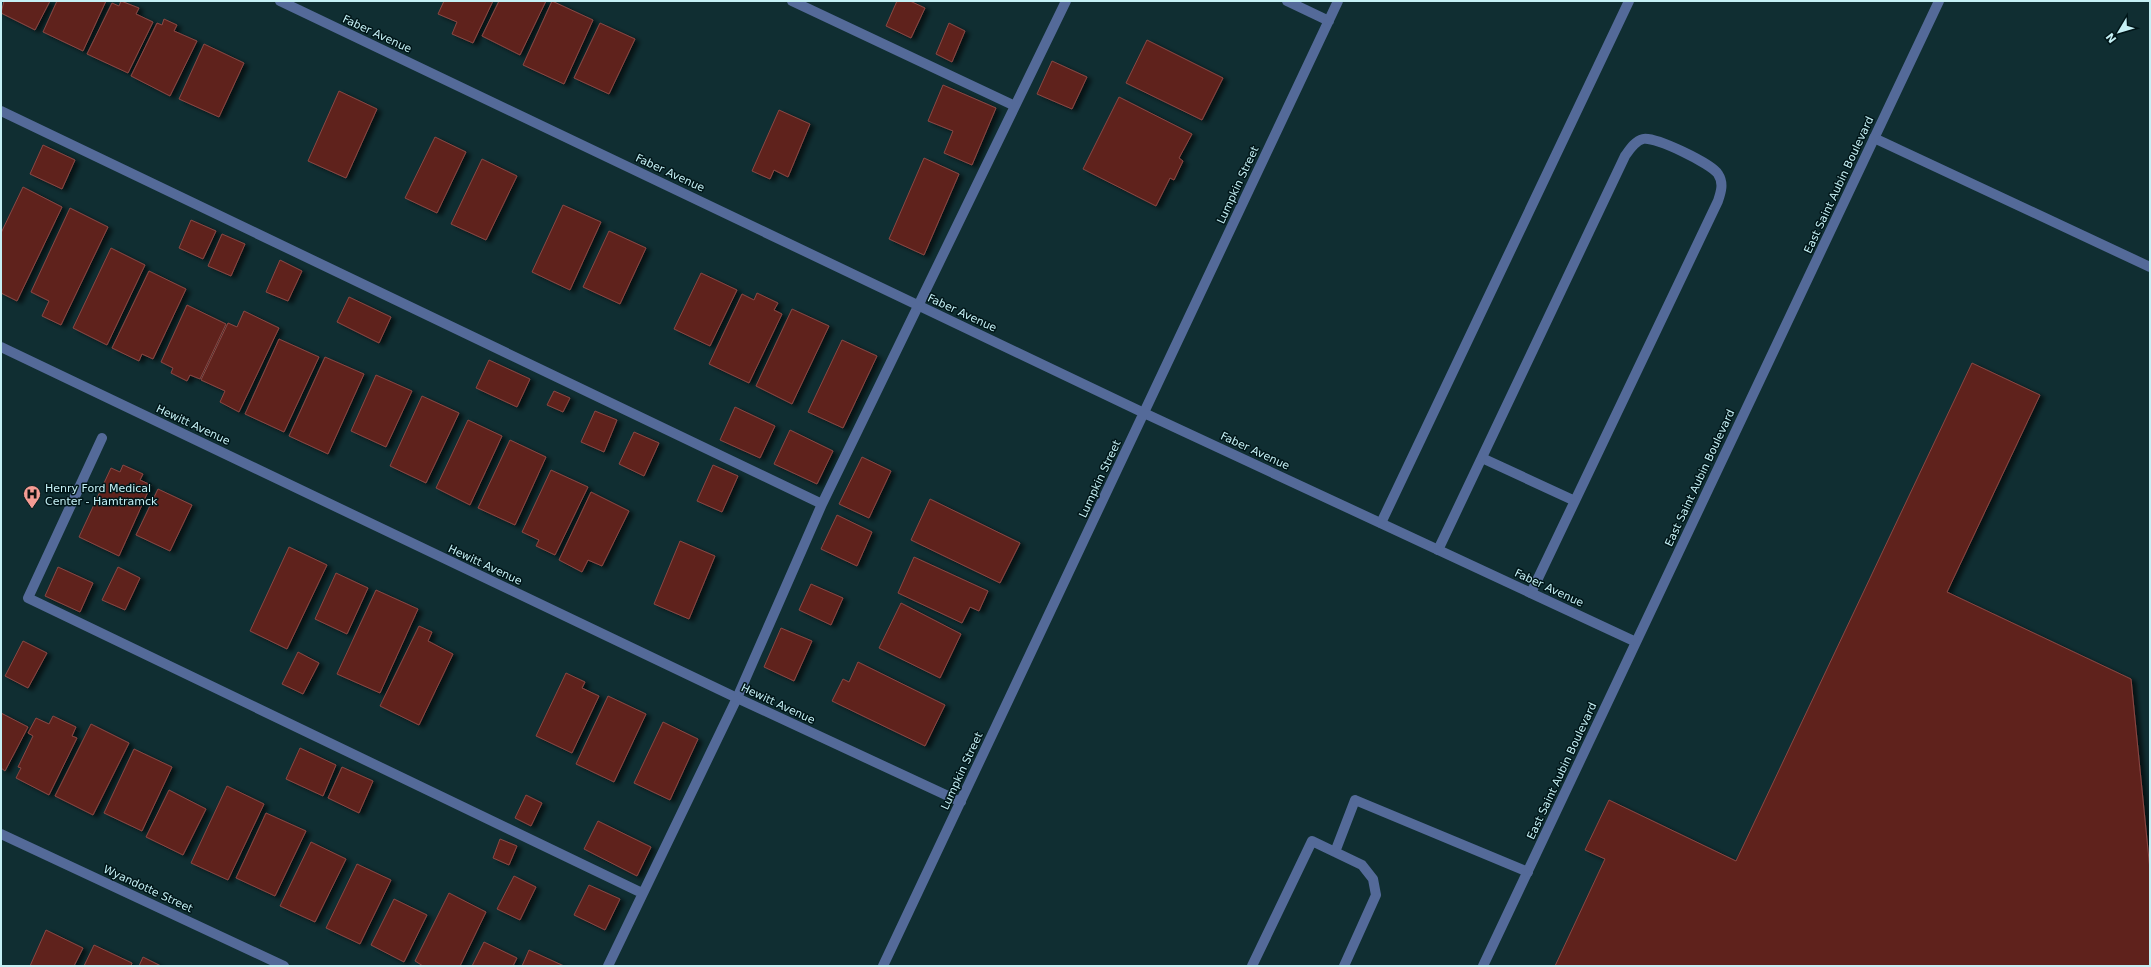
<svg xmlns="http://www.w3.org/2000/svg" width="2151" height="967" font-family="'DejaVu Sans',sans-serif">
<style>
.building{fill:#5f211f;stroke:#8a4843;filter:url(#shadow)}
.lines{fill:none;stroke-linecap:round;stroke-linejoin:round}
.service{stroke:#546a99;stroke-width:10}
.minor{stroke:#546a99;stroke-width:10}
.labels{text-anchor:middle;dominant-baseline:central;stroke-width:3;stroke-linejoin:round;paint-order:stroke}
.street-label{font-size:11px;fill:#c5f0f5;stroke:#001619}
.poi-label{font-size:11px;fill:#c5f0f5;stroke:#001619;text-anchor:start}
</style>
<defs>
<filter id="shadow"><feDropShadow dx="4.5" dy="2.5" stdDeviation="2" flood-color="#0009"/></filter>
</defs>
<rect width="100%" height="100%" fill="#102e32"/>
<!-- building -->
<path class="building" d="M4 1H50L35 30 1 13Z
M57 1H106L83 51 43 32Z
M121 1 139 8 136 14 153 22 128 73 87 54 112 3 119 6Z
M444 1H493L473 43 452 34 457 22 438 14Z
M499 1H546L520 55 482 36Z
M552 1 593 20 564 84 523 65Z
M897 1H910L925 8 911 38 886 26Z
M164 19 177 25 174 31 197 41 170 96 131 76 157 23 162 25Z
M600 23 635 39 609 94 574 78Z
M949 23 965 31 952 62 936 54Z
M1147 40 1223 78 1202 120 1126 83Z
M204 44 244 63 219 117 179 99Z
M1052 61 1087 77 1072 109 1037 94Z
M943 85 996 108 972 165 944 153 953 131 928 121Z
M339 91 377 109 346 178 308 161Z
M1119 97 1192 134 1179 158 1183 161 1174 180 1170 178 1156 206 1083 169Z
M779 110 810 124 788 177 774 170 770 179 752 171Z
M435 137 466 152 437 213 405 198Z
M43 145 75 160 62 189 30 174Z
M924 158 959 174 924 255 889 239Z
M482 159 517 176 486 240 451 224Z
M23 187 62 207 17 301 1 293V233Z
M563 205 601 222 570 290 532 272Z
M70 208 108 227 61 325 42 316 49 301 31 292Z
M191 220 216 231 203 259 179 248Z
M609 231 646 248 620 304 583 287Z
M222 234 245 244 231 276 208 266Z
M111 248 145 265 107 345 73 328Z
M280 260 302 271 288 301 266 292Z
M149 271 186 289 153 359 142 354 139 361 112 348Z
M701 273 737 290 710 346 674 329Z
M757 293 778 303 774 310 782 314 749 383 709 364 742 294 754 300Z
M349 297 391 317 379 343 337 322Z
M187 305 226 324 200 379 190 375 187 381 171 373 173 368 161 362Z
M792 309 829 326 792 404 756 386Z
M244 311 279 328 239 412 220 402 225 391 201 380 228 323 237 327Z
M279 339 319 357 284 432 245 414Z
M842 340 877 356 843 428 808 412Z
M325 357 364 374 328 454 289 436Z
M489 360 530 379 517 407 476 388Z
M1972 363 2040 395 1947 592 2131 679 2150 870V966H1555L1605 859 1585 850 1609 800 1736 861Z
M376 375 412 391 386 447 351 431Z
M554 391 570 398 563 412 547 405Z
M422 396 459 413 426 483 390 466Z
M735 407 775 426 760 458 720 440Z
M595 411 617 420 604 452 581 442Z
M468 420 502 436 470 505 436 488Z
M790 430 833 451 817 484 774 464Z
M634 432 659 443 644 476 619 464Z
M510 440 546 457 515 525 478 508Z
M862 457 891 471 869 518 839 504Z
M123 465 143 474 140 480 151 485 119 556 79 537 111 468 120 472Z
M713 465 738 476 722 512 697 501Z
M551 470 588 487 555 555 536 546 539 540 522 532Z
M158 489 192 505 170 551 136 535Z
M591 492 629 511 602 566 588 560 582 572 559 560Z
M930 499 1020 543 1000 583 911 540Z
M837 515 872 532 857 566 821 549Z
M680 541 715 556 689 619 654 604Z
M289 547 327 565 287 649 250 631Z
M914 557 988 591 979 611 970 607 962 623 898 593Z
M58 567 93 583 80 612 45 596Z
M118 567 140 578 125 610 102 600Z
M336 573 368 588 347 634 315 619Z
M811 584 843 598 831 625 799 610Z
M376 590 418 609 380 693 337 674Z
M901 603 961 634 940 678 879 648Z
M419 626 432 632 428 641 453 654 419 725 380 706Z
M781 628 812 641 794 681 764 667Z
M23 641 47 653 28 688 5 676Z
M298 652 319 663 303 694 282 684Z
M858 662 945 705 925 746 832 701 843 679 849 682Z
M566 673 585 682 582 688 599 696 572 753 536 736Z
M608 696 646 714 614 782 576 764Z
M1 713 28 727 5 771 1 768Z
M53 716 76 727 72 736 77 738 49 795 16 778 21 768 18 767 33 736 28 733 36 718 49 724Z
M663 722 698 739 670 800 634 783Z
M91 724 129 743 93 815 55 796Z
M300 748 336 765 323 796 286 779Z
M134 749 172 767 142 831 104 813Z
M342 767 373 781 359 813 328 798Z
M227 786 264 804 228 880 191 863Z
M169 790 206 809 183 855 146 837Z
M526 795 542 803 531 826 515 818Z
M266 813 306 831 275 896 236 878Z
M598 821 651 847 637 876 584 849Z
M500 839 517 846 509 865 493 858Z
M311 842 346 859 315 922 280 906Z
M357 864 391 880 360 944 326 928Z
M514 876 536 887 520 920 497 909Z
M589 885 620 899 605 930 574 915Z
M449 893 486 912 460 966H423L415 961Z
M394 899 427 915 404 962 371 945Z
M46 930 83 948 74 966H30Z
M484 942 517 958 513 966H472Z
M94 945 132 963 131 966H84Z
M529 950 564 966H522Z
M143 957 161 966H139Z"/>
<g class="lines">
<!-- service -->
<path class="service" d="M792 1 1015 106
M1 111 822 504
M1874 138 2150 267
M102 438 28 598 642 893
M1482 458 1575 501
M1381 523 1629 1
M1438 550 1625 156C1630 149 1635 141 1643 139 1655 136 1712 164 1718 174 1724 183 1721 192 1718 201L1531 593
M1335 852 1355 800 1528 872
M608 966 737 698 822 504 1066 1
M1252 966 1312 841 1362 865 1373 879 1376 895 1344 966"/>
<!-- minor -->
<path class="minor" d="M280 1 1144 413 1636 642
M1287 1 1329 21
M1 347 737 698 961 802
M1 834 284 966
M883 966 1338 1
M1483 966 1939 1"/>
</g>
<!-- icons -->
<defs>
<symbol id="hospital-pin" viewBox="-11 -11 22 30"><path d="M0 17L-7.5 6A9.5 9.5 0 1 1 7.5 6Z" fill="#f59c94" stroke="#001619"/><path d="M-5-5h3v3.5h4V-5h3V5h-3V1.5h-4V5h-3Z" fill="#111"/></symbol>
</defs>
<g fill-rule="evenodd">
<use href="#hospital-pin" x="22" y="484" width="20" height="27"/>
</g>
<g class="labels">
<!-- street labels -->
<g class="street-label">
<text transform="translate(377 34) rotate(25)">Faber Avenue</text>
<text transform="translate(670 173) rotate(25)">Faber Avenue</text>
<text transform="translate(1238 185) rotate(-65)">Lumpkin Street</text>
<text transform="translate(1839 185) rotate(-65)">East Saint Aubin Boulevard</text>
<text transform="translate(962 313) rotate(25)">Faber Avenue</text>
<text transform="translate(193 425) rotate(25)">Hewitt Avenue</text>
<text transform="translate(1255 451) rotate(25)">Faber Avenue</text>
<text transform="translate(1700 478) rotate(-65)">East Saint Aubin Boulevard</text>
<text transform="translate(1100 479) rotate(-65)">Lumpkin Street</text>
<text transform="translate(485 565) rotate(25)">Hewitt Avenue</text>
<text transform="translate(1549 588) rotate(25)">Faber Avenue</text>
<text transform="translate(778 704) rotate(25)">Hewitt Avenue</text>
<text transform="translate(962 771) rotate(-65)">Lumpkin Street</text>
<text transform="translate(1562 771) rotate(-65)">East Saint Aubin Boulevard</text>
<text transform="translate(148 889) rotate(25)">Wyandotte Street</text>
</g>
<!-- poi labels -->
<g class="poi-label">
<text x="45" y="488">Henry Ford Medical<tspan x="45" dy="13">Center - Hamtramck</tspan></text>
</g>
</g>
<!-- border -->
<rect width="2151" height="967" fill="none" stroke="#c5f0f5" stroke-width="4"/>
<!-- north arrow -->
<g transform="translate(2119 32) rotate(232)" stroke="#001619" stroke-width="3" paint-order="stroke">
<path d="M0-3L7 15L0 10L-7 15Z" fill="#c5f0f5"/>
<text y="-6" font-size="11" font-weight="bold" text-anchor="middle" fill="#c5f0f5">N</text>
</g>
</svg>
